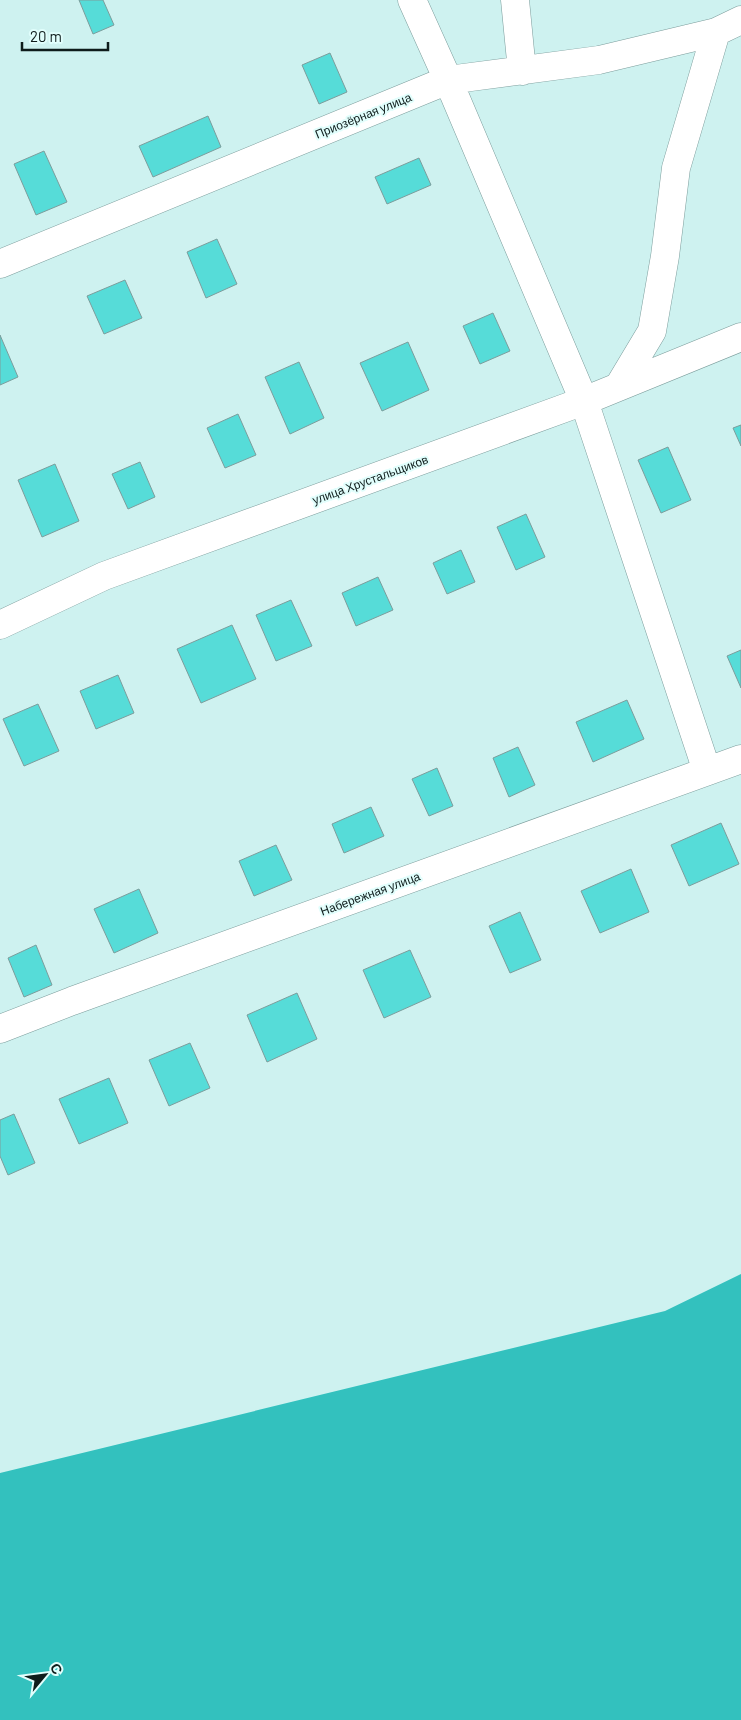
<svg xmlns="http://www.w3.org/2000/svg" width="741" height="1720" font-family="Barlow,sans-serif">
<style>
.water{fill:#33c1be}
.building{fill:#56dcd8;stroke:#7c9d9c}
.lines{fill:none;stroke-linecap:round;stroke-linejoin:round}
.minor-casing{stroke:#7c9d9c;stroke-width:29}
.minor{stroke:#fff;stroke-width:28}
.labels{text-anchor:middle;dominant-baseline:central;stroke-width:4;stroke-linejoin:round;paint-order:stroke}
.street-label{font-size:12px;fill:#0e1c1b;stroke:#e1fefc}
</style>
<rect width="100%" height="100%" fill="#cef2f0"/>
<!-- water -->
<path class="water" d="M741 1274V1720H0V1473L665 1311Z"/>
<!-- building -->
<path class="building" d="M79 0H103L114 25 93 34Z
M330 53 347 92 319 104 302 65Z
M208 116 221 147 153 177 139 146Z
M44 151 67 202 36 215 14 164Z
M419 158 431 185 387 204 375 177Z
M217 239 237 284 206 298 187 252Z
M125 280 142 318 104 334 87 296Z
M493 313 510 351 480 364 463 326Z
M0 335 18 377 0 385Z
M408 342 429 390 382 411 360 363Z
M299 362 324 418 290 434 265 377Z
M238 414 256 455 225 468 207 428Z
M741 425V446L733 428Z
M668 447 691 500 661 513 638 460Z
M140 462 155 497 128 509 112 474Z
M55 464 79 521 42 537 18 480Z
M526 514 545 557 516 570 497 527Z
M461 550 475 582 447 594 433 563Z
M378 577 393 610 356 626 342 593Z
M291 600 312 646 276 661 256 615Z
M232 625 256 679 201 703 177 649Z
M741 650V688L727 656Z
M118 675 134 713 96 729 80 691Z
M627 700 644 739 593 762 576 722Z
M38 704 59 751 24 766 3 719Z
M518 747 535 785 509 797 493 758Z
M437 768 453 806 429 816 412 779Z
M371 807 384 836 344 853 332 824Z
M721 823 739 864 689 886 671 845Z
M276 845 292 880 254 896 239 861Z
M631 869 649 912 600 933 581 891Z
M139 889 158 933 114 953 94 909Z
M520 912 541 960 510 973 489 926Z
M36 945 52 985 24 997 8 958Z
M410 950 431 997 384 1018 363 970Z
M297 993 317 1039 267 1062 247 1015Z
M190 1043 210 1088 169 1106 149 1060Z
M109 1078 128 1123 79 1144 59 1099Z
M14 1114 35 1163 8 1175 0 1156V1120Z"/>
<g class="lines">
<defs>
<path id="minor" d="M412 0 448 80 584 401 707 771
M515 0 522 71
M0 264 448 80 599 60 716 32 741 20
M619 386 652 331 665 256 676 168 716 32
M0 625 104 576 584 401 741 337
M0 1029 72 1001 741 759"/>
</defs>
<!-- minor casing -->
<use href="#minor" class="minor-casing"/>
<!-- minor -->
<use href="#minor" class="minor"/>
</g>
<g class="labels">
<!-- street labels -->
<g class="street-label">
<text transform="translate(363 115) rotate(-22)">Приозёрная улица</text>
<text transform="translate(370 479) rotate(-20)">улица Хрустальщиков</text>
<text transform="translate(370 893) rotate(-20)">Набережная улица</text>
</g>
</g>
<!-- north arrow -->
<g transform="translate(45 1675) rotate(61)" stroke="#e1fefc" stroke-width="4" paint-order="stroke">
<path d="M0-4L9 19L0 12L-9 19Z" fill="#0e1c1b"/>
<text y="-8" font-size="14" font-weight="bold" text-anchor="middle" fill="#0e1c1b">С</text>
</g>
<!-- scale -->
<path d="M22 42v8h86v-8" fill="none" stroke="#0e1c1b" stroke-width="2.5"/>
<text x="30" y="42" font-size="15" fill="#0e1c1b" stroke="#e1fefc" stroke-width="4" paint-order="stroke">20 m</text>
</svg>
